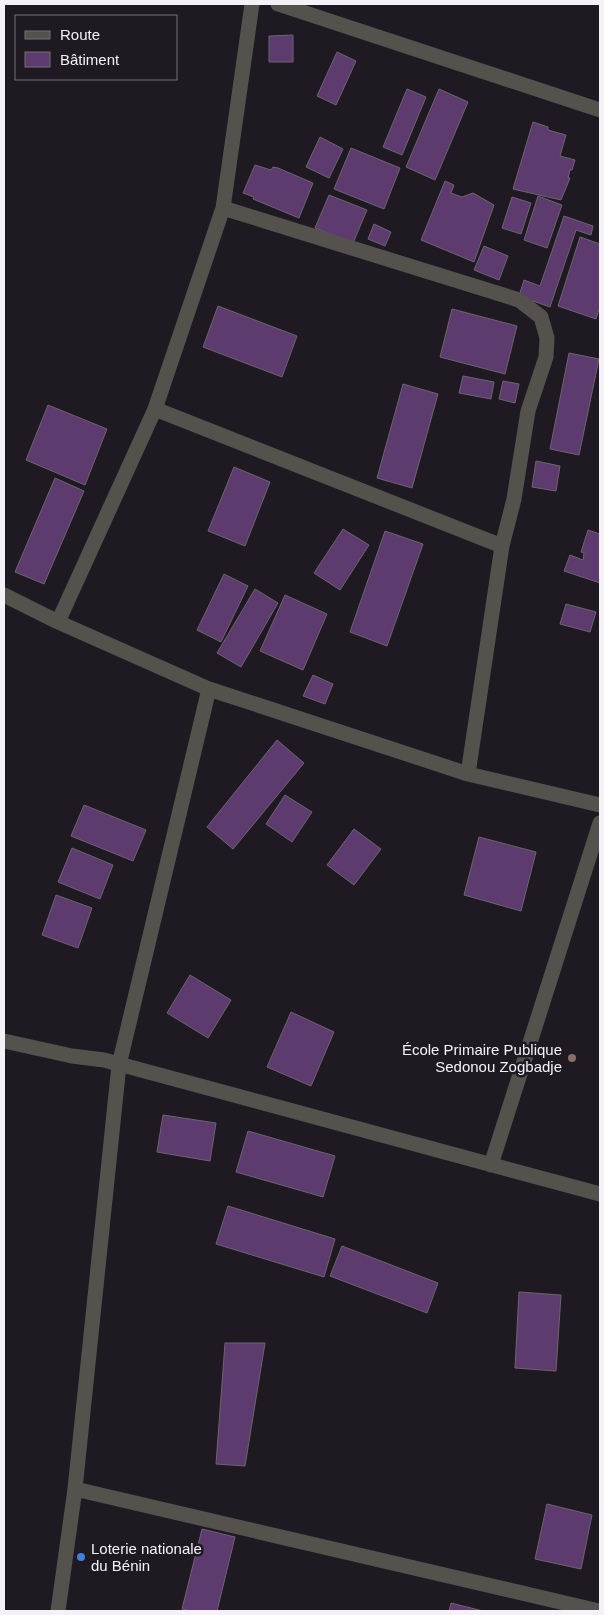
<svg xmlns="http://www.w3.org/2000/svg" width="604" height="1615" font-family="Helvetica,sans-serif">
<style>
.building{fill:#5d3b6f;stroke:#6b656f}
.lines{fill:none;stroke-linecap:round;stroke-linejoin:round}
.street{stroke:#55514d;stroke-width:15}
.education-dot{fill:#8d6e63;stroke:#1f1a22;stroke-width:2}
.shop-dot{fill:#3f7fe0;stroke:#1f1a22;stroke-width:2}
.labels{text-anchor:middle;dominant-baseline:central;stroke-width:5;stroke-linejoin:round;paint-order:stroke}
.poi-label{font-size:15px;fill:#f5f1f7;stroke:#1f1a22;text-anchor:end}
</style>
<rect width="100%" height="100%" fill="#1f1a22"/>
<!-- building -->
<path class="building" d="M293 35V62H269V36Z
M337 52 356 61 336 105 317 96Z
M407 89 426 97 402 155 383 147Z
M439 89 468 102 435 180 406 167Z
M533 122 548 127V130L566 135 560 156 575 160 572 170H570L568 178H570L561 200 513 189Z
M320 137 343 149 329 178 306 167Z
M351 148 400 168 384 209 334 189Z
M255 165 271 170 273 167 278 168 313 183 299 218 253 199 254 197 243 193Z
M445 181 454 185 451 193 462 197 473 193 494 205 474 262 421 240Z
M329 195 367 210 353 243 315 228Z
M538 196 562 205 547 248 524 240Z
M512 197 531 203 521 234 502 228Z
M564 216 593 226 591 235 576 230 550 307 519 296 524 280 540 286Z
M374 224 391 232 385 246 368 239Z
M580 237 600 244V306L596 319 558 306Z
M484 246 508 256 499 280 474 270Z
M218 306 297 336 282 377 203 347Z
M452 309 517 326 505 374 440 357Z
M569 353 599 359 579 455 550 449Z
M463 376 494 382 491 399 459 393Z
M503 381 519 384 515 403 499 399Z
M403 384 438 394 412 488 377 478Z
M48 405 107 429 85 485 26 460Z
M536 461 560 466 556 491 532 487Z
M234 467 270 482 245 546 208 531Z
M55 478 84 491 44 584 15 572Z
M343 529 369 545 340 590 314 573Z
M588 530 600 534V583L564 571 570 555 583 560 584 553 581 552Z
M385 531 423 544 387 646 350 632Z
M224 574 248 586 221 642 197 630Z
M255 589 278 603 241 667 217 653Z
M285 595 327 614 303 670 260 651Z
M566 604 596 612 590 632 560 624Z
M313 675 333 684 325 704 303 696Z
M277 740 304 763 233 849 207 827Z
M285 795 312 812 292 842 266 824Z
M84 805 146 830 133 861 71 836Z
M354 829 381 849 354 885 327 865Z
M479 837 536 852 521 911 464 895Z
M72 848 113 865 100 899 58 882Z
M56 895 92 908 78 948 42 935Z
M190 975 231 1000 208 1038 167 1013Z
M291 1012 334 1032 311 1086 267 1067Z
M163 1115 216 1123 210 1161 157 1152Z
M248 1131 335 1156 323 1197 236 1172Z
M228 1206 335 1239 324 1277 216 1244Z
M342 1246 438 1283 427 1313 330 1276Z
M519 1292 561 1295 556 1371 515 1368Z
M225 1343H265L245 1466 216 1464Z
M547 1504 592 1515 581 1569 535 1559Z
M202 1529 235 1537 217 1611H191L182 1609Z
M451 1603 483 1611H449Z"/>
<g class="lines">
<!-- street -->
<path class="street" d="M278 4 600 110
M223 208 519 300 541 317 547 338 546 357 528 411 514 499 502 546 468 774
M155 409 502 546
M4 595 58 622 209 689 468 774 600 805
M58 622 155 409 223 208 252 4
M4 1041 72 1056 104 1060 600 1194
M491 1165 600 823
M75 1489 599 1611
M58 1611 75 1489 119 1065 209 689"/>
</g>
<!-- markers -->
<circle class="education-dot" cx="572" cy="1058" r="5"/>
<circle class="shop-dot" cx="81" cy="1557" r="5"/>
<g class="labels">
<!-- poi labels -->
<g class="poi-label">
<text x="562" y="1049">École Primaire Publique<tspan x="562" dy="17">Sedonou Zogbadje</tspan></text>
<text x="91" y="1548" text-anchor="start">Loterie nationale<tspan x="91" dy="17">du Bénin</tspan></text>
</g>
</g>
<!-- border -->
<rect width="604" height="1615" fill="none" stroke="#f5f1f7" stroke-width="10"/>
<!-- legend -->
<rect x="15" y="15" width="162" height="65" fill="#1f1a22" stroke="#757077"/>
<rect x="25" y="31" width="25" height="8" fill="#55514d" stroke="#757077"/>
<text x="60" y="40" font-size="15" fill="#f5f1f7">Route</text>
<rect x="25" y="52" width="25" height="15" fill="#5d3b6f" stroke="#757077"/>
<text x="60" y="65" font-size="15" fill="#f5f1f7">Bâtiment</text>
</svg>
